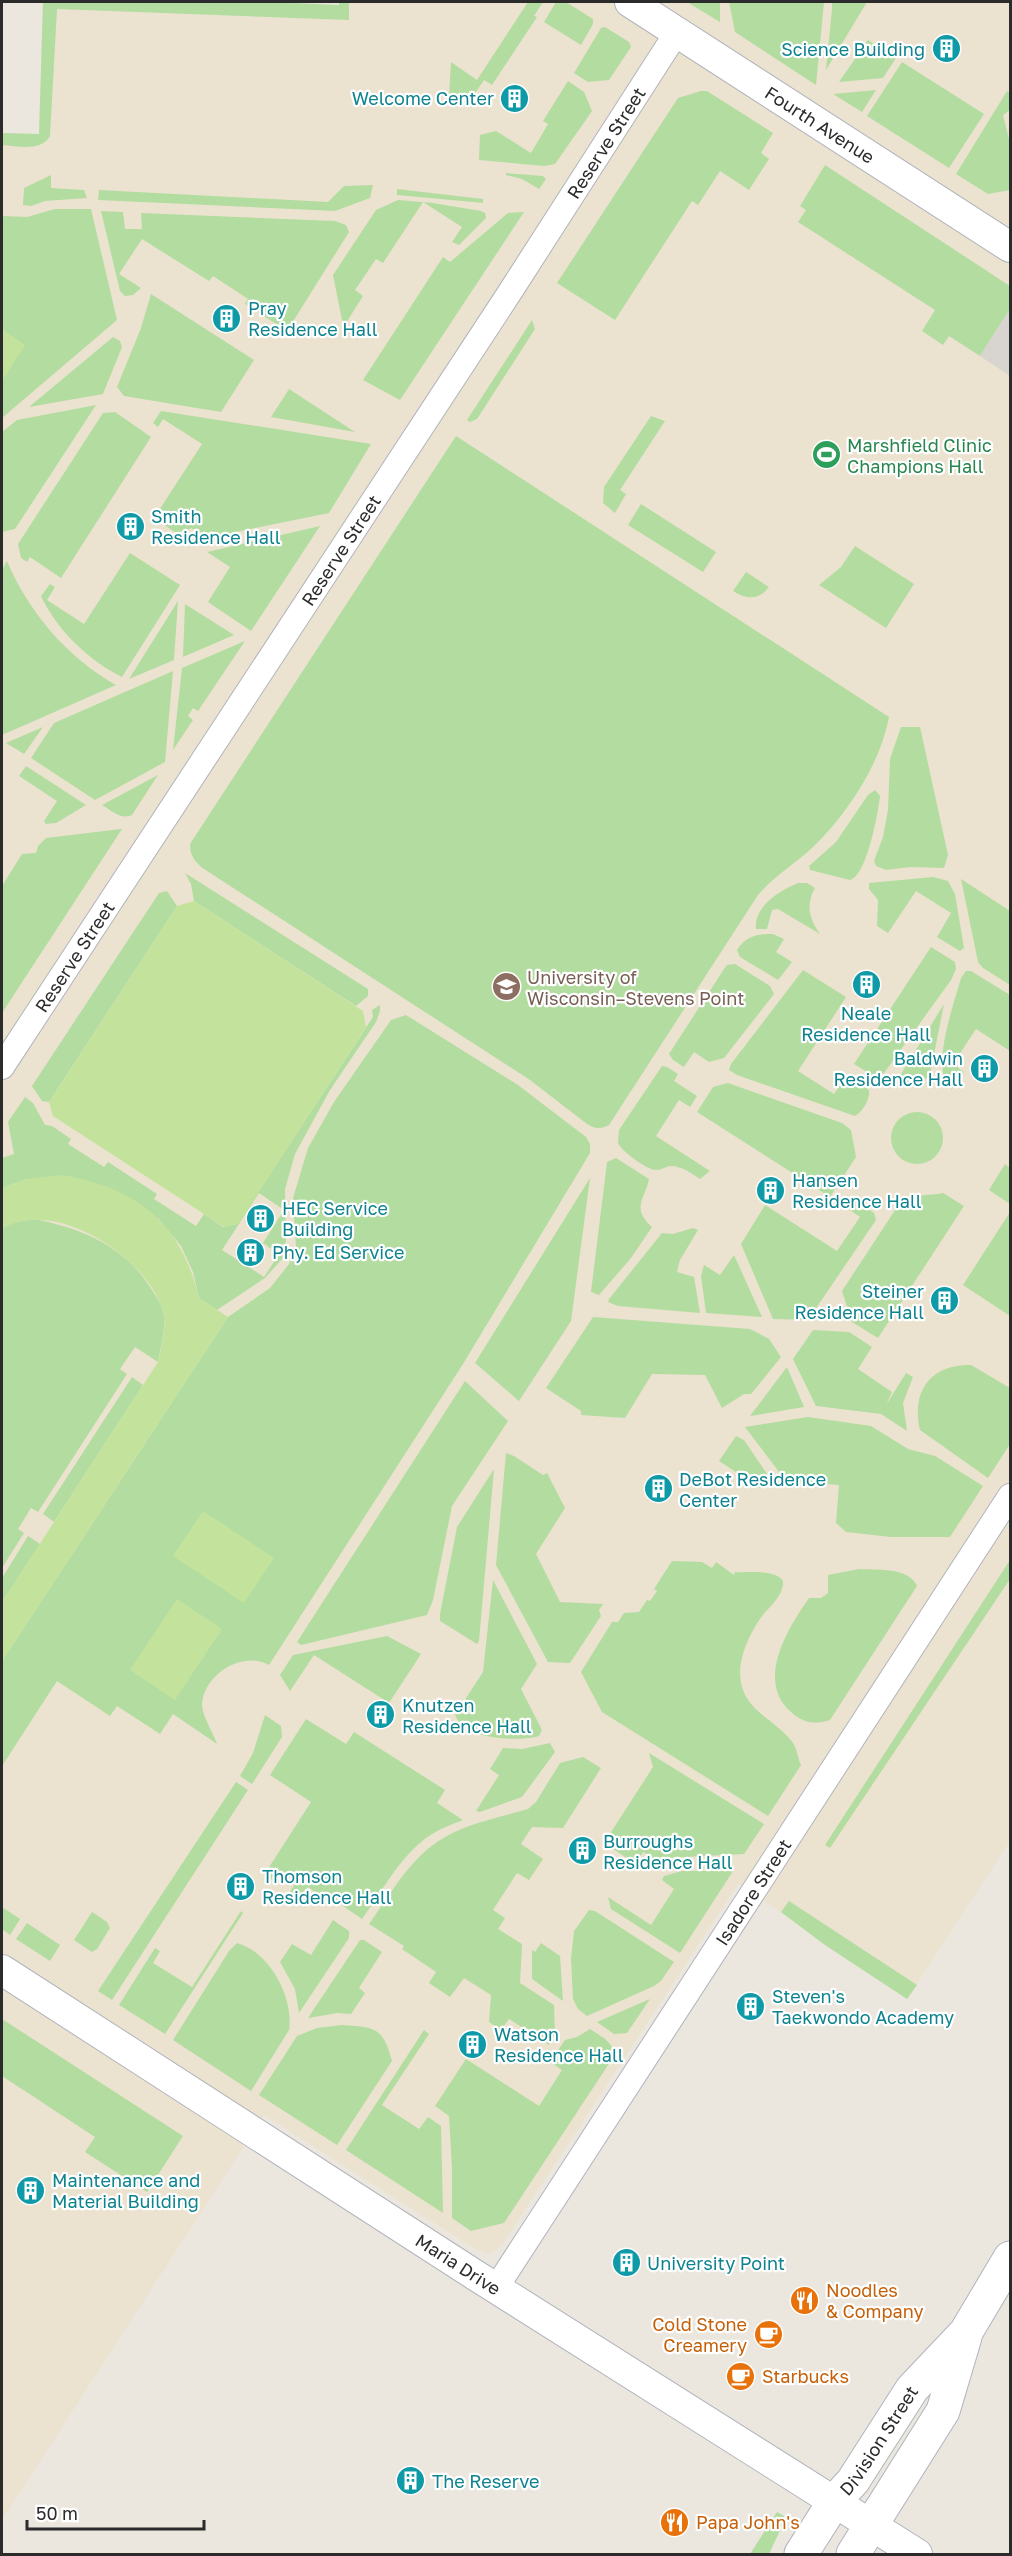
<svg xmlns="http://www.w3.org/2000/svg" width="1012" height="2556" font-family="'Golos Text',sans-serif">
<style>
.education{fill:#ebe3cf}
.green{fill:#b3dca0;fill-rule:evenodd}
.pitch{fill:#c3e39d}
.plaza{fill:#d8d5d0}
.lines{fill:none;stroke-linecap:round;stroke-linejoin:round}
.minor-casing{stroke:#b1b4bd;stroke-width:26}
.tertiary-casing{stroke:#b1b4bd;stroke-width:32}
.secondary-casing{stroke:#b1b4bd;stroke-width:35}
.minor{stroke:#fff;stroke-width:24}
.tertiary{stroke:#fff;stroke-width:30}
.secondary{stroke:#fff;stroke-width:33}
.labels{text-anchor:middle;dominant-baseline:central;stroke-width:4.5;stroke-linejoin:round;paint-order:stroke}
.culture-label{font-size:18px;fill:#0d838f;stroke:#fff;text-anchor:start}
.street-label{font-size:18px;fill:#2b2b2b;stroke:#fff}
.leisure-label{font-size:18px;fill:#27864d;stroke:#fff;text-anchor:start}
.education-label{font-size:18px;fill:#785e54;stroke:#fff;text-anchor:start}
.food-label{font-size:18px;fill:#c56008;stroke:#fff;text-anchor:start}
</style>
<rect width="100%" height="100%" fill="#ebe6de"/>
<!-- education -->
<path class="education" d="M43 2H271L339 5V2H1010V1841L907 1999 825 1945 781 1912 738 1884 502 2245 491 2254 477 2250 264 2115 2 2520V133L39 134Z"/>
<!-- green -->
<path class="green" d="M43 2H271L339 5V2H349V20L57 9 50 136C41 152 18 146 2 145V133L39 134Z
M528 2H543L534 16 537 17 492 85 484 80 471 99 449 97 451 62 477 80Z
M556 2H566L593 19V24L581 45 544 22Z
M687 2H720V22Z
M729 2H824L816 85 735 32Z
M832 2H867L826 70 832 9Z
M605 27 629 42 631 47 609 80 588 82 574 73 601 28Z
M868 40 896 58 883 78 839 82Z
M902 62 984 114 949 168 867 116Z
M568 81 584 92 592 111 555 164 544 166 479 160 480 135 496 131 531 153 548 124 543 121Z
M876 90 862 112 833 94Z
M701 91H707L773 133 761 153 769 159 749 190 720 171 698 205 692 201 615 320 557 283 678 98Z
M1007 91 1010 93V110L1003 115 1010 143V190L988 194 956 174Z
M825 165 1010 286V309L980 356 949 336 943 345 922 331 935 310 798 222 806 210 800 206Z
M506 173 543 176 546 179 539 189 522 179 506 175Z
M51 175V188L84 190 87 198 45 201 31 206 23 205 24 188Z
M373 185 370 198 335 211 98 200 99 190 328 202 344 186Z
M397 189 483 199V203L473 202 397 195Z
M398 200 433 203 481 211 485 213 486 218 459 245 452 242 462 227 423 202 383 263 376 259 355 290 363 296 346 323 342 320 333 275 376 210Z
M55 209H91L117 320 2 418V216L27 217Z
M101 211 123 212 125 229H142L141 213 335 221 346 225 349 232 287 331 245 304 248 299 213 276 209 281 142 239 119 274 141 288 133 295 125 296 120 291Z
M524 212 400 400 363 380 443 257 450 262 508 213Z
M151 294 254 360 221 412 124 396 117 387 141 328Z
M532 320 535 329 477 419 470 422 467 420Z
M113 337 120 341 122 347 103 394 29 407Z
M289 389 355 432 271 417Z
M96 405 15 529 2 532V432L17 420Z
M161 411 371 444 329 513 206 538 197 534 192 528 176 533 154 518 202 444 163 419 158 427 153 423Z
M115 412 151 437 61 578 30 557 27 562 21 558 18 544 103 413Z
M651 416 665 421 620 490 626 494 615 513 603 503 604 487Z
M456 436 889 717C880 765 847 814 813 847 795 864 774 876 758 895L609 1125C601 1129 595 1129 587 1124L530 1080 204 869C195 862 190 856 190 844Z
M641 504 716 552 703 572 628 525Z
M320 526 251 631 208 602 230 567 207 552Z
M855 546 914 584 886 628 819 585 841 567Z
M130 553 180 585 122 677C89 661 56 629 41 596L50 584 55 587 47 600 84 624Z
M7 561C29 613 68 658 116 685L2 735V570Z
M746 572 769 587C759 600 747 600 733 591Z
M178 601 174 660 129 679Z
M185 604 234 635 183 657Z
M245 641 198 711 193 708 188 716 193 720 173 750 182 668Z
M173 671 165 762 95 800 31 758 54 723Z
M43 727 24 754 6 743Z
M901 727H920L948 855 944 868 910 867 886 870 876 866 874 861 883 837 888 810 890 759Z
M26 766 86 805 56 823 46 824 44 821 57 801 19 776Z
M158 775 132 815C121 820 112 811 102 805Z
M875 790 880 796C878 813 867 876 850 880L810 870 809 866 836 842 868 795Z
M121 829H122L2 1013V886L22 854 36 853 38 846 46 838Z
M185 873 368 989V996L356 1006 194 901 191 884Z
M933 877 948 881 955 894 964 948 960 951 937 937 951 913 916 891 888 933 877 926 878 900 869 889V883Z
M961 879 1010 911V985L983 968 978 962Z
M798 883H807L815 888C805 905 810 920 820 934L778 909 772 910 767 929H756C754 906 779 891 798 883Z
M167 891 177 906 49 1102 42 1101 32 1086 159 893Z
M773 934 784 939 776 952 792 962 778 980 740 957 737 950C746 936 757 934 773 934Z
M931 947 955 962 956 969 951 980 884 1073 875 1076 872 1075 854 1064Z
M735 964 770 986 774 994 724 1058 709 1062 694 1052 684 1067 673 1060 669 1054 724 969 727 965Z
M803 970 846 997 798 1071 834 1094 847 1075 869 1090C870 1100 863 1111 855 1116L737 1075 729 1070 731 1064Z
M966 971H971L1010 995V1051L976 1029 953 1064 964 1072 952 1089C928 1073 955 1001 961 978Z
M944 1004 930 1075 924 1080 904 1082 900 1077 901 1074Z
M380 1005V1011L376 1022 330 1090 295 1154 285 1189 286 1241 282 1259 265 1278 217 1310 199 1298 193 1272 181 1246 158 1218 27 1179 2 1188V1158L14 1154 8 1122 25 1097 33 1103 45 1125 52 1126 71 1139 68 1144 104 1167 108 1162 157 1194 154 1199 196 1226 204 1214 223 1227 237 1224 373 1017 372 1010ZM259 1193 284 1210 263 1243 279 1254 264 1277 222 1250Z
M406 1015 518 1085 586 1137 590 1144V1153L463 1364 269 1665C243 1650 204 1674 202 1704 202 1716 213 1732 217 1744L173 1714 160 1734 117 1706 110 1716 57 1681 2 1766V1661L228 1317 270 1288 289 1264 296 1247 293 1198 308 1148 334 1102 391 1020Z
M662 1066 667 1067 678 1074 674 1081 697 1096 690 1107 679 1100 656 1136 710 1171 700 1179C691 1173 682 1166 670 1166 665 1167 661 1170 656 1170 647 1170 621 1151 618 1143L619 1130Z
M728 1083 842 1123 851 1130 856 1157 830 1197 697 1112 713 1087Z
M891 1138a26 26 0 1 1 52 0a26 26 0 1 1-52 0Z
M616 1158 649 1179C646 1198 630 1207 652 1227L631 1258 599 1295 591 1292 607 1162Z
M1005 1164 1010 1168V1204L989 1190Z
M590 1178 571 1321 519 1401 475 1363Z
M943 1193 964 1206 878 1338 852 1322 842 1291 901 1201C912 1194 930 1196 943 1193Z
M853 1199 874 1213 876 1220 808 1320 773 1319 741 1244 765 1205 837 1251 860 1217 847 1208Z
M1010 1212V1316L963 1285Z
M34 1219C81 1228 123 1245 150 1287 156 1296 163 1306 164 1316 165 1332 161 1347 158 1362L135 1347 120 1369 127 1374 38 1512 31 1508 18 1529 24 1533 2 1568V1229L11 1223Z
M693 1228 698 1230 680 1260 677 1272 694 1277 700 1313 618 1306 608 1302 609 1299 662 1233 673 1234Z
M734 1255 762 1317 706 1313 701 1276 704 1265 720 1275Z
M593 1317 750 1329 769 1339 781 1357 751 1394H744L722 1408 705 1375 652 1374 625 1418 581 1415V1411L546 1388Z
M813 1330 849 1332 872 1347 858 1369 892 1392 886 1405 906 1373 913 1377 903 1403 907 1431 881 1414 816 1406 793 1359Z
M971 1365 1010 1388V1444L988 1478 920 1430C911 1392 930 1364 971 1365Z
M787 1367 804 1407 750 1416Z
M132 1377 143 1385 54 1522 43 1514Z
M465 1381 508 1421 452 1506 433 1600 427 1615 301 1645 297 1642Z
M808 1417 871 1426 908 1449 935 1456 983 1486 950 1537H891L846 1532 836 1523 839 1485 786 1481 745 1427Z
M736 1436 744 1440 767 1474V1479L760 1488 719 1461Z
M506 1453 514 1456 543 1475 547 1473 565 1508 536 1554 560 1602 603 1604 599 1610 601 1616 570 1663 548 1662 496 1565Z
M494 1469 479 1641 477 1644 440 1621V1614L457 1527Z
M28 1536 40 1544 2 1602V1578Z
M1010 1560V1579L830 1848 825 1845Z
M672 1561 702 1562 712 1568 716 1562 734 1575 735 1572C748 1573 776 1569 783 1581 784 1595 770 1606 762 1616 748 1636 734 1665 743 1690 751 1713 780 1724 793 1743 797 1749 798 1759 801 1765L768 1816 602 1712 581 1672 612 1622H618L624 1613 639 1612 647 1600 650 1601 657 1591 654 1589Z
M859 1569C876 1570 909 1567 917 1586L830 1720C815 1725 803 1723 791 1712 755 1681 788 1628 809 1598H821L828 1593V1575Z
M493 1580 537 1664 521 1689 542 1730 539 1736C517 1742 465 1740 455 1715L483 1672Z
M387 1636 421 1654 389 1703 314 1655 290 1691 280 1675 293 1655Z
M265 1715 281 1726 282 1737 252 1784 240 1776 253 1753Z
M306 1719 346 1744 354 1732 445 1790 437 1803 463 1820C450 1825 437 1830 426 1838 399 1858 381 1893 362 1919L327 1895 325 1899 308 1887 301 1899 290 1892 297 1880 281 1870 274 1881 264 1875 311 1802 270 1775Z
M550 1743 555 1752 522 1797 480 1812 476 1811 499 1775 490 1769 503 1748 522 1749Z
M649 1753 764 1824 744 1854 666 1858 662 1864 643 1852 636 1864 604 1843 653 1767Z
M583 1757 601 1768 563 1828 532 1827 521 1844 543 1859 529 1880 517 1873 493 1910 505 1918 498 1929 522 1944 520 1983 554 2005 555 2034 549 2045 509 2019 501 2030 489 2022 491 1995 464 1978 450 1997 429 1983 436 1972 402 1949 404 1946 369 1924C389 1896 408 1862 437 1842 463 1824 498 1818 528 1809L536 1802 560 1763Z
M236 1782 248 1790 112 2000 98 1991Z
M682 1871H733L680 1953 611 1909 608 1897 651 1925 674 1889 662 1880 664 1876Z
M789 1901 917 1985 907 1999 825 1945 781 1912Z
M2 1907 20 1919 10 1935 2 1929Z
M589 1910 595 1911 674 1962 661 1981 654 1986 587 2016 578 2009 573 1999 571 1959 574 1931Z
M241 1911 243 1913 165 2034 119 2005 155 1948 160 1951 153 1963 192 1987Z
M92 1912 107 1922 110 1928 97 1949 92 1952 74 1940Z
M333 1920 349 1931V1938L299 2013 295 1989 280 1962 292 1944 311 1955Z
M27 1923 60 1945 50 1961 16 1939Z
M360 1940H364L382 1952 359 1988 365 1993 351 2014 337 2013 308 2018Z
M237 1943C270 1952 294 1998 289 2030L251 2091 173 2040 229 1951Z
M541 1943 560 1956 563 2001 532 1979V1950L535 1952Z
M650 1999 627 2033 614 2034 597 2022Z
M2 2019 183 2136 147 2192 85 2152 95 2137 2 2076Z
M342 2025C375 2027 383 2027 392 2061L337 2145 259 2095 297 2036 317 2028Z
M590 2029C601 2037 617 2042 612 2059L504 2223 471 2231 452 2218V2168L449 2116 435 2106 466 2059 539 2106 562 2070 550 2062 565 2040 577 2037Z
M424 2030 429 2034 382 2105 419 2129 428 2117 441 2126 443 2213 346 2150Z
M777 2512 784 2516V2522L769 2554H750Z"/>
<!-- pitch -->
<path class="pitch" d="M2 329 25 345 2 381Z
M194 901 363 1011 366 1027 238 1224 224 1227 53 1116 49 1102 177 906Z
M62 1175C137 1188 181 1222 199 1298L228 1317 2 1661V1602L158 1362C161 1347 167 1328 163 1312 149 1258 54 1196 2 1229V1188L27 1179Z
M203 1511 274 1558 244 1603 173 1556Z
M177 1599 222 1629 175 1700 130 1670Z"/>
<!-- plaza -->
<path class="plaza" d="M1010 309V376L980 356Z"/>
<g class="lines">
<defs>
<g id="minor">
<path id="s1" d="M2 1067 510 292 677 32"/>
<path id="s2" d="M496 2288 1010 1496"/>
</g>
<g id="tertiary">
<path id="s3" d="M630 2 1010 247"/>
<path id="s4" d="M2 1970 475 2275 917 2554"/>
</g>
<g id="secondary">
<path id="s5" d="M801 2554 834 2502 853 2481 912 2389 966 2332 1010 2258"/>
<path d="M853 2554 943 2411 965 2337"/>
</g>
</defs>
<!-- minor casing -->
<use href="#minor" class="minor-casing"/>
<!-- tertiary casing -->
<use href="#tertiary" class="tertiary-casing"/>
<!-- secondary casing -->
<use href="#secondary" class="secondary-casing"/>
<!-- minor -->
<use href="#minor" class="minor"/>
<!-- tertiary -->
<use href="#tertiary" class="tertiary"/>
<!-- secondary -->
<use href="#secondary" class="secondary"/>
</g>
<!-- icons -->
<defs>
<symbol id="building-disc" viewBox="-11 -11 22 22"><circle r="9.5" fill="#0f9aa8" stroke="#fff"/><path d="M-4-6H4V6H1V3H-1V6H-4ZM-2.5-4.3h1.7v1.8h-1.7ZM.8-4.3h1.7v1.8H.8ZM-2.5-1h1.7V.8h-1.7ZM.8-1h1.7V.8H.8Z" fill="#fff"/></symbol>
<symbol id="stadium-disc" viewBox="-11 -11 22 22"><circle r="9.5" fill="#2e9e5b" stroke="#fff"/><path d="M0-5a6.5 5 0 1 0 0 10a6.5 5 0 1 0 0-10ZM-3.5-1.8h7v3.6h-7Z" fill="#fff"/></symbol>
<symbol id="university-disc" viewBox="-11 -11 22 22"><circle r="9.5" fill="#8d6e63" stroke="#fff"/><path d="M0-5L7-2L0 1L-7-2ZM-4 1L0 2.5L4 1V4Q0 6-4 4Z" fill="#fff"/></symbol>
<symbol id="restaurant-disc" viewBox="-11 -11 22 22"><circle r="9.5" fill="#e8710a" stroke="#fff"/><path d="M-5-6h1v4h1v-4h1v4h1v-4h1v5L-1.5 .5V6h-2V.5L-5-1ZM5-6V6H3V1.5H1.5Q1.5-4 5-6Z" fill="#fff"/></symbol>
<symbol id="cafe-disc" viewBox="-11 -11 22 22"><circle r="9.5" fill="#e8710a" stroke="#fff"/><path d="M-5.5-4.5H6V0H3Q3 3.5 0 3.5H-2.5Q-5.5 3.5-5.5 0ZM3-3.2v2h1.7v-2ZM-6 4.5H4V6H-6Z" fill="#fff"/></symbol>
</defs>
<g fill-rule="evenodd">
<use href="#building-disc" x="930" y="32" width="33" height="33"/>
<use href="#building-disc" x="498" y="82" width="33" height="33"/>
<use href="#building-disc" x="210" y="302" width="33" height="33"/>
<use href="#stadium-disc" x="810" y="438" width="33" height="33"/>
<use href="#building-disc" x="114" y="510" width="33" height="33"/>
<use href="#building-disc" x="850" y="968" width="33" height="33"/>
<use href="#university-disc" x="490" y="970" width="33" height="33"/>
<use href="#building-disc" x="968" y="1052" width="33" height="33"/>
<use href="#building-disc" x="754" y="1174" width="33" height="33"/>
<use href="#building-disc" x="244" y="1202" width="33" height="33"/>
<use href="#building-disc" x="234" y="1236" width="33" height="33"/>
<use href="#building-disc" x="928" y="1284" width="33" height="33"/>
<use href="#building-disc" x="642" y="1472" width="33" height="33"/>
<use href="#building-disc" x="364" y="1698" width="33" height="33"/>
<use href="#building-disc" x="566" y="1834" width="33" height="33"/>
<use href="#building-disc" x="224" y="1870" width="33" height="33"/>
<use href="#building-disc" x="734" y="1990" width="33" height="33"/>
<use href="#building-disc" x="456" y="2028" width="33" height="33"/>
<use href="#building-disc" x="14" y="2174" width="33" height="33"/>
<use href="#building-disc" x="610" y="2246" width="33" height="33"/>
<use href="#restaurant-disc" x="788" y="2284" width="33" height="33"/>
<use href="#cafe-disc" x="752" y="2318" width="33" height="33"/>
<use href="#cafe-disc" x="724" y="2360" width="33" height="33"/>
<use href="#building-disc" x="394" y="2464" width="33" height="33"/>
<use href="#restaurant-disc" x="658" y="2506" width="33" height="33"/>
</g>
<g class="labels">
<!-- culture labels -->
<g class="culture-label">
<text x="925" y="49" text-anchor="end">Science Building</text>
<text x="494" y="98" text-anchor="end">Welcome Center</text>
<text x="248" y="308">Pray<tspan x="248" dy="21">Residence Hall</tspan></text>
<text x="151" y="516">Smith<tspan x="151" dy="21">Residence Hall</tspan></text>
<text x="866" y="1013" text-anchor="middle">Neale<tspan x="866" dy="21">Residence Hall</tspan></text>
<text x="963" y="1058" text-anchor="end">Baldwin<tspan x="963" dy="21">Residence Hall</tspan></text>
<text x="792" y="1180">Hansen<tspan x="792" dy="21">Residence Hall</tspan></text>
<text x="282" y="1208">HEC Service<tspan x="282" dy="21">Building</tspan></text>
<text x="272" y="1252">Phy. Ed Service</text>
<text x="924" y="1291" text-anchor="end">Steiner<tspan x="924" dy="21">Residence Hall</tspan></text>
<text x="679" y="1479">DeBot Residence<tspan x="679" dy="21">Center</tspan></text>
<text x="402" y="1705">Knutzen<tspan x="402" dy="21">Residence Hall</tspan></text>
<text x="603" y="1841">Burroughs<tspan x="603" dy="21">Residence Hall</tspan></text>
<text x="262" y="1876">Thomson<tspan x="262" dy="21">Residence Hall</tspan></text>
<text x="772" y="1996">Steven's<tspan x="772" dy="21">Taekwondo Academy</tspan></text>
<text x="494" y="2034">Watson<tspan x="494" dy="21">Residence Hall</tspan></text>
<text x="52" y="2180">Maintenance and<tspan x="52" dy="21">Material Building</tspan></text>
<text x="647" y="2263">University Point</text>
<text x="432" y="2481">The Reserve</text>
</g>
<!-- street labels -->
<g class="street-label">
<text stroke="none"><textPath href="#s3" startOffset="226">Fourth Avenue</textPath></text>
<text stroke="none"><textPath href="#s1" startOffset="1104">Reserve Street</textPath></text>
<text stroke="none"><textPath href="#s1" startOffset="618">Reserve Street</textPath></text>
<text stroke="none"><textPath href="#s1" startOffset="132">Reserve Street</textPath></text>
<text stroke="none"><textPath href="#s2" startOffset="472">Isadore Street</textPath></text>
<text stroke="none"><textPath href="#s4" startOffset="543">Maria Drive</textPath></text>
<text stroke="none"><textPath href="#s5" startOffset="138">Division Street</textPath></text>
</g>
<!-- leisure labels -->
<g class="leisure-label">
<text x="847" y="445">Marshfield Clinic<tspan x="847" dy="21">Champions Hall</tspan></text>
</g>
<!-- education labels -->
<g class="education-label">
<text x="527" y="977">University of<tspan x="527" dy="21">Wisconsin–Stevens Point</tspan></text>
</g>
<!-- food labels -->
<g class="food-label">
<text x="826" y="2290">Noodles<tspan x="826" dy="21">&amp; Company</tspan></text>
<text x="747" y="2324" text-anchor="end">Cold Stone<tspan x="747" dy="21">Creamery</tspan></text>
<text x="762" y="2376">Starbucks</text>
<text x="696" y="2522">Papa John's</text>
</g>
</g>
<!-- border -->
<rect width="1012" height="2556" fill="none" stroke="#2b2b2b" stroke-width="6"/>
<!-- scale -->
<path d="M27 2520v9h177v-9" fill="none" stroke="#2b2b2b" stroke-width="3"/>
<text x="36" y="2520" font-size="18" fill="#2b2b2b" stroke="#ffffff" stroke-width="4.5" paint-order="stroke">50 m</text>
</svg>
